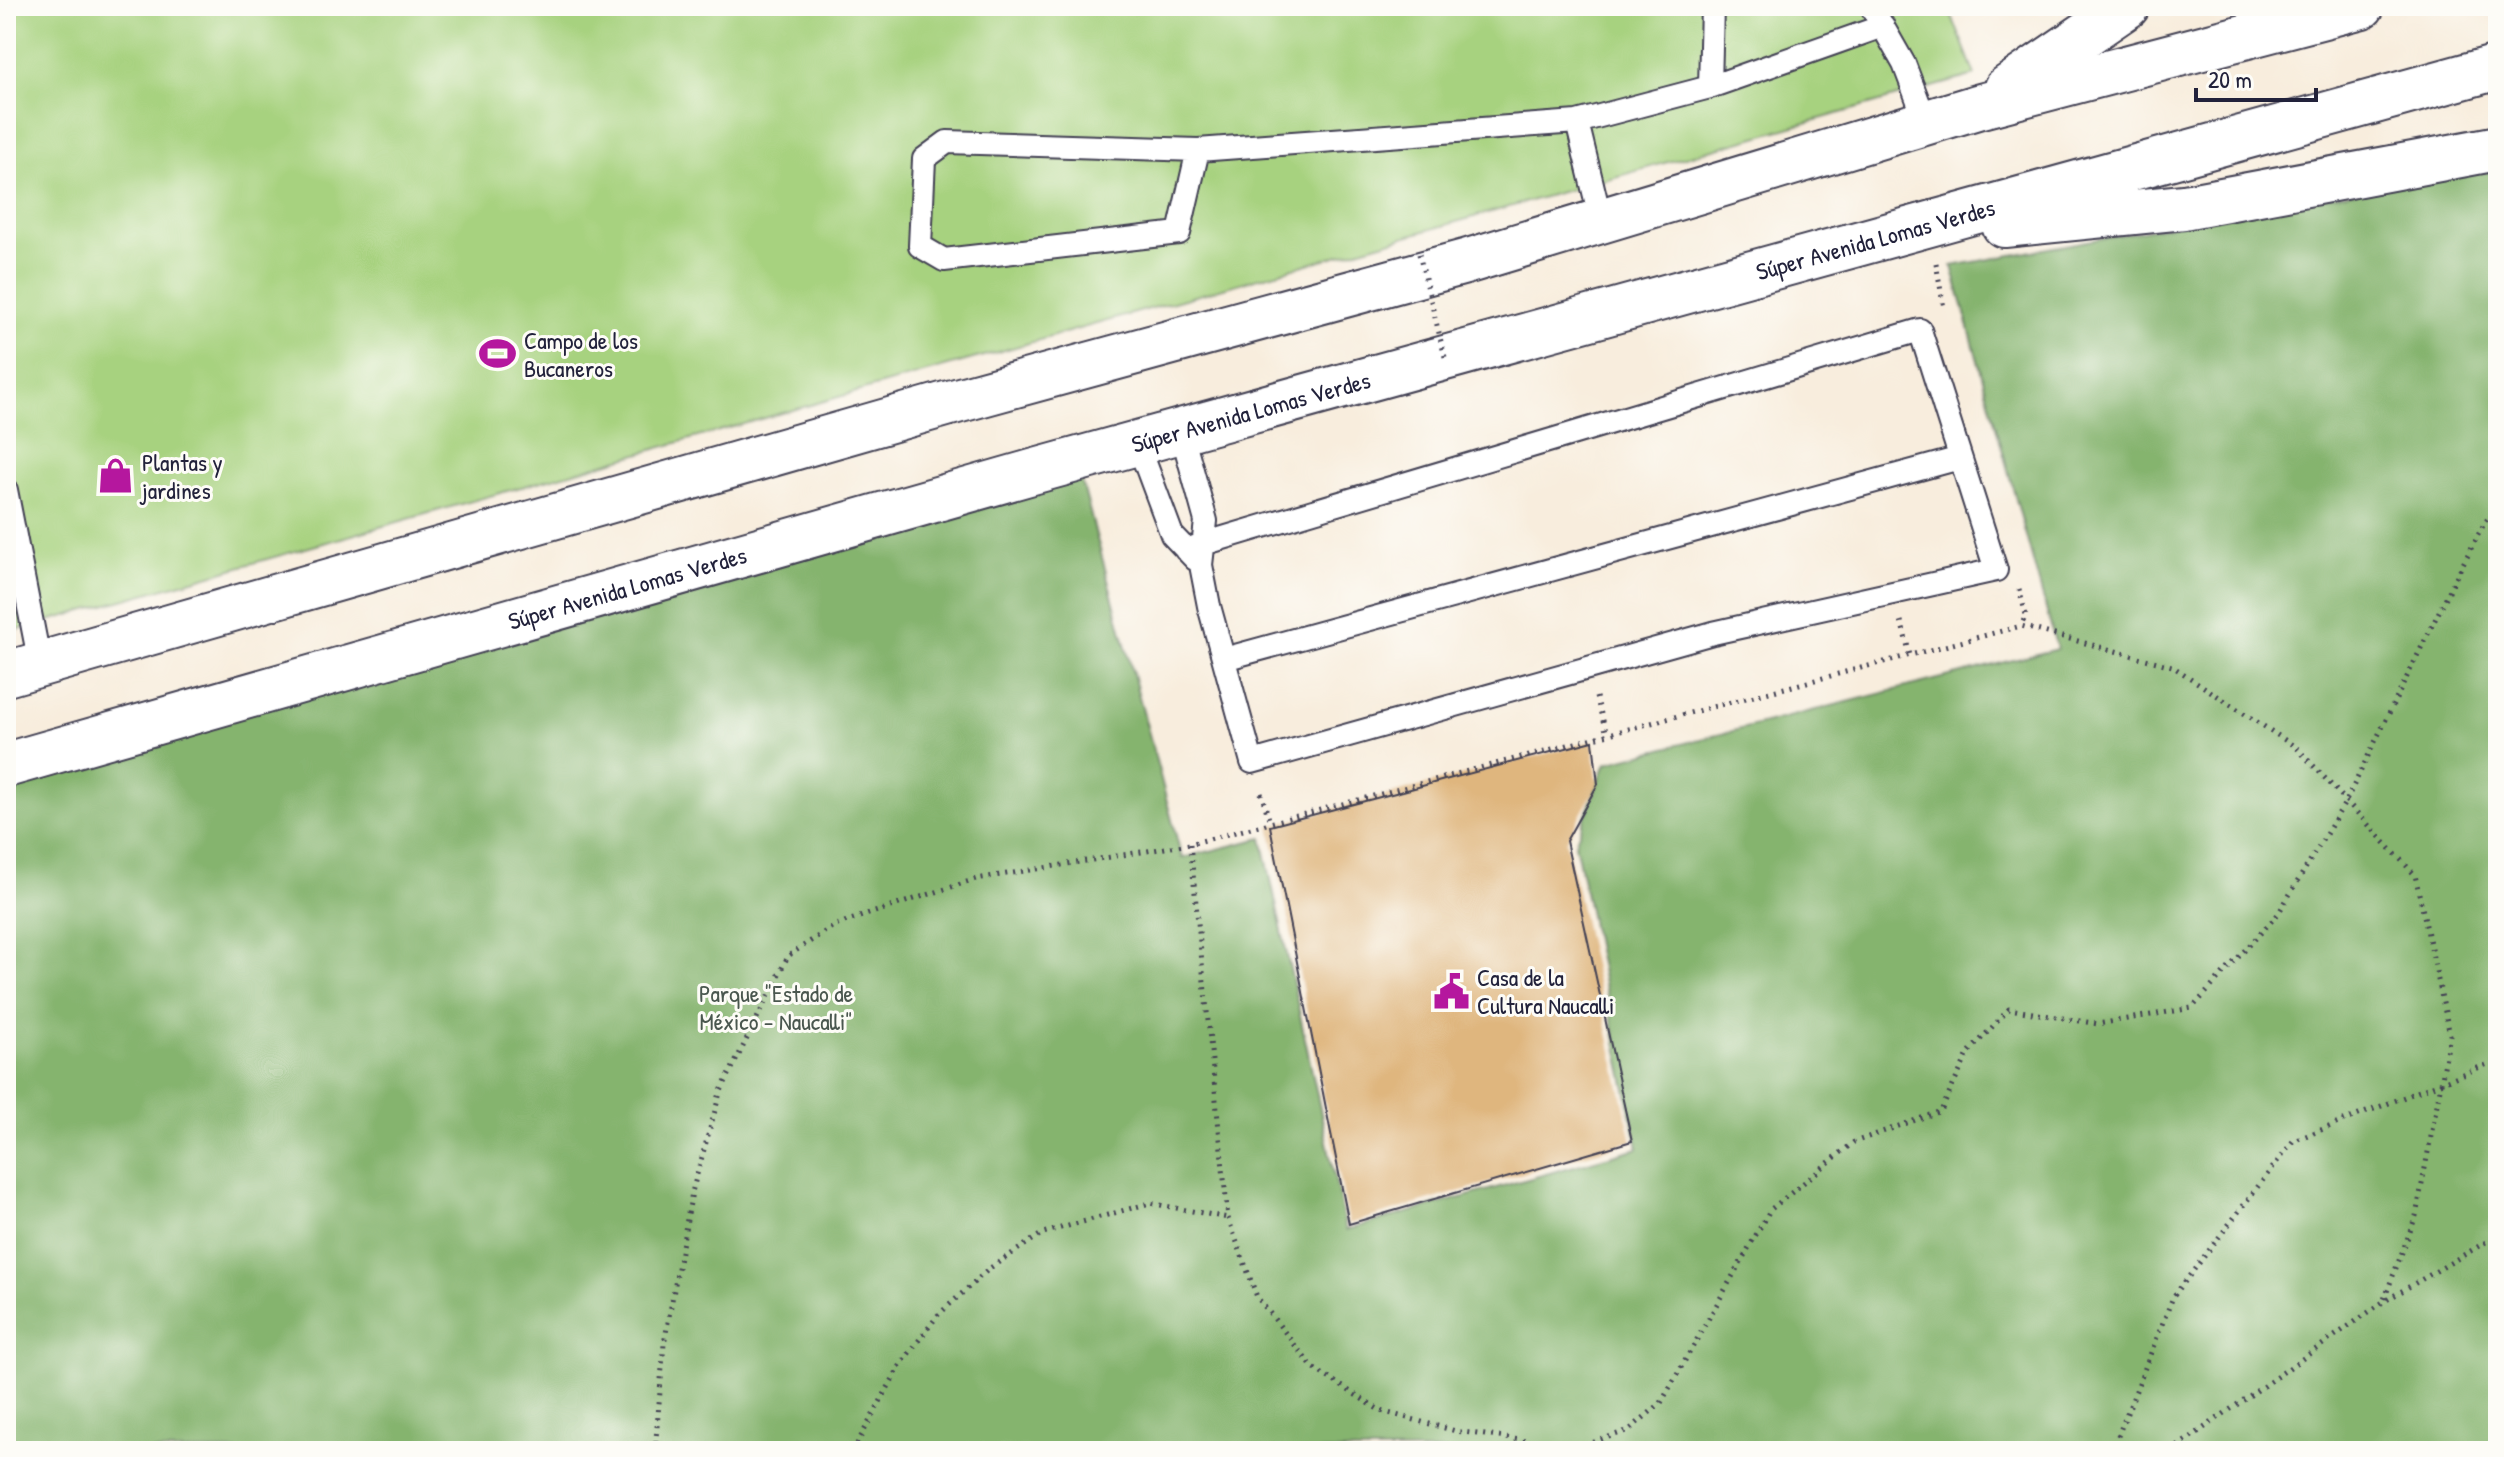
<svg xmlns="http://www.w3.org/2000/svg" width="2504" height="1457" font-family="'Patrick Hand',sans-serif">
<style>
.green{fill:#a7d27f;stroke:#647a5d;stroke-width:2}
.forest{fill:#85b46e;stroke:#546b54;stroke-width:2}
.building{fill:#dfb67e}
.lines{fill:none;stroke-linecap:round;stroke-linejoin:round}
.lane-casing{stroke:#424053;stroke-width:26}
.primary-casing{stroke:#424053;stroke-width:48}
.path{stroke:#424053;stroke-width:5;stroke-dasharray:2 6;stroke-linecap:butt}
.lane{stroke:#fff;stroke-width:22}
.primary{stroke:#fff;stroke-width:44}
.path-bridge{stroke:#424053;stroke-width:5;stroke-dasharray:2 6;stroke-linecap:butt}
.labels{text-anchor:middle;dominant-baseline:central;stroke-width:6;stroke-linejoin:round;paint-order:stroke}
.street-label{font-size:24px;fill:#22223b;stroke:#fdfcf7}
.poi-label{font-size:24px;fill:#22223b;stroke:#fdfcf7;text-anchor:start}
.park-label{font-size:24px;fill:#4a574f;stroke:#fdfcf7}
</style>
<rect width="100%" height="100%" fill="#fdfcf7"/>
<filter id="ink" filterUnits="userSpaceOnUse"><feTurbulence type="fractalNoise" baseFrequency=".0125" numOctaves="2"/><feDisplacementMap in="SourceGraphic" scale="16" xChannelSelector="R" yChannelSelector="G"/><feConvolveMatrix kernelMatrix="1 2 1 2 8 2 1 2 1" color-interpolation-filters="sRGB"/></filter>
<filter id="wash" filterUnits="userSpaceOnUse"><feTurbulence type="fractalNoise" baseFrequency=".006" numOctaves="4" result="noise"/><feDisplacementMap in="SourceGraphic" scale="32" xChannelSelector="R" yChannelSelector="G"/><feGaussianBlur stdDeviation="1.8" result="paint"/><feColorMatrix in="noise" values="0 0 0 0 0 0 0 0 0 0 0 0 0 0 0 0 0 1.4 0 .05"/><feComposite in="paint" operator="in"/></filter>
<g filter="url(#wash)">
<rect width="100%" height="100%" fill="#f8eddd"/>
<!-- green -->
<path class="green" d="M6 6H1948L1975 75 6 633Z"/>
<!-- forest -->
<path class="forest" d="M2498 170V1451H6V782L1079 471 1182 858 1262 838 1346 1230 1638 1148 1575 843 1606 763 2057 649 1952 266 2389 185Z"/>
<g id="blocks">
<!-- building -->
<path class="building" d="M1593 741 1598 784 1566 841 1632 1141 1349 1224 1270 826Z"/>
</g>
</g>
<g filter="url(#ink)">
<use href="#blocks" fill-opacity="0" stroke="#424053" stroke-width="2"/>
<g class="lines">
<defs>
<path id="lane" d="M1871 6 1904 64 1926 122
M1710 87 1883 26
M1577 122 1601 221
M1198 150 1179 233 944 260 920 246 924 159 947 142 1198 150 1577 122 1710 87 1712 6
M1181 430 1206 521 1201 565 1209 606 1252 762 1713 633 1996 570 1920 330 1203 544 1186 550
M1138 444 1172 535 1195 559
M6 490 40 664
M1224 659 1960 458"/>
<g id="primary">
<path d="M2007 88 2127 6"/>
<path d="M2004 225 2184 207 2498 148"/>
<path d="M6 674 960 400 1465 262 1977 107 2362 6"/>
<path id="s1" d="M6 765 1032 472 2498 67"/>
</g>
</defs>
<!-- lane casing -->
<use href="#lane" class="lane-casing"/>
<!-- primary casing -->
<use href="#primary" class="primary-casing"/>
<!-- path -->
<path class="path" d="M1936 263 1944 308
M2019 589 2026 615 2021 626
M1901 621 1910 655
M1596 697 1607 734
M1261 793 1270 822
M1190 844 1228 1218 1257 1297 1313 1368 1381 1411 1456 1431 1577 1448 1629 1430 1661 1403 1770 1210 1854 1142 1941 1111 1969 1052 2009 1009 2098 1024 2192 1008 2278 914 2346 801 2455 579 2485 522 2498 507
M655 1451 664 1344 692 1192 720 1093 788 956 835 925 976 879 1190 844 2021 626 2172 666 2297 748 2415 875 2450 1035 2416 1216 2383 1302
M853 1451 901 1364 938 1315 990 1268 1043 1233 1150 1203 1228 1218
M2112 1451 2173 1297 2293 1141 2498 1060
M2171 1451 2383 1302 2498 1235"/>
<!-- lane -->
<use href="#lane" class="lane"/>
<!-- primary -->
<use href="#primary" class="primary"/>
<!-- path-bridge -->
<path class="path-bridge" d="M1419 254 1446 361"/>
</g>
</g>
<!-- icons -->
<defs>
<symbol id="stadium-bare" viewBox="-9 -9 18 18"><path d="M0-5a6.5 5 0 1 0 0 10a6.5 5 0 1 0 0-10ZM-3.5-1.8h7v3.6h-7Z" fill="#b5179e" stroke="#fdfcf7" stroke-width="2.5" paint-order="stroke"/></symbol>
<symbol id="shop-bare" viewBox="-9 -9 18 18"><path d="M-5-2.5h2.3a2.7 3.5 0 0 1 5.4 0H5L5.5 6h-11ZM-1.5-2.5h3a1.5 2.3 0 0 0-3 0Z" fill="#b5179e" stroke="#fdfcf7" stroke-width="2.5" paint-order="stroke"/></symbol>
<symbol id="civic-bare" viewBox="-9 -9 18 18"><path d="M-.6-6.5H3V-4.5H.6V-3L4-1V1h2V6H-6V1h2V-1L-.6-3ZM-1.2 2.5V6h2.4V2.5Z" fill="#b5179e" stroke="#fdfcf7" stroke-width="2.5" paint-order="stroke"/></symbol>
</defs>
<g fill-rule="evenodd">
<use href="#stadium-bare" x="472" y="328" width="51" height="51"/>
<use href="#shop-bare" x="90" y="450" width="51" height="51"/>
<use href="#civic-bare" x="1426" y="966" width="51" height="51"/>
</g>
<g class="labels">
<!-- street labels -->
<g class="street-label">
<text stroke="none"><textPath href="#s1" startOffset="1942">Súper Avenida Lomas Verdes</textPath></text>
<text stroke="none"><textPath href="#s1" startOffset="1294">Súper Avenida Lomas Verdes</textPath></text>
<text stroke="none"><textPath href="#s1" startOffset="646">Súper Avenida Lomas Verdes</textPath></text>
</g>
<!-- poi labels -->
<g class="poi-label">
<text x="524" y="340">Campo de los<tspan x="524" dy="28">Bucaneros</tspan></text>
<text x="142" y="462">Plantas y<tspan x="142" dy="28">jardines</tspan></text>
<text x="1477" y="977">Casa de la<tspan x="1477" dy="28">Cultura Naucalli</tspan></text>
</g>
<!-- park labels -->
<g class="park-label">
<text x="776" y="993">Parque "Estado de<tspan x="776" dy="28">México - Naucalli"</tspan></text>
</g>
</g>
<!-- margin -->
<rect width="2504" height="1457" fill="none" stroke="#fdfcf7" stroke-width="32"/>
<!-- scale -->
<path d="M2196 88v12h120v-12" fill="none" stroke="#22223b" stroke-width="4"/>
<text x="2208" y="88" font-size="24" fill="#22223b" stroke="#fdfcf7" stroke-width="6" paint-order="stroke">20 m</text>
</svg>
